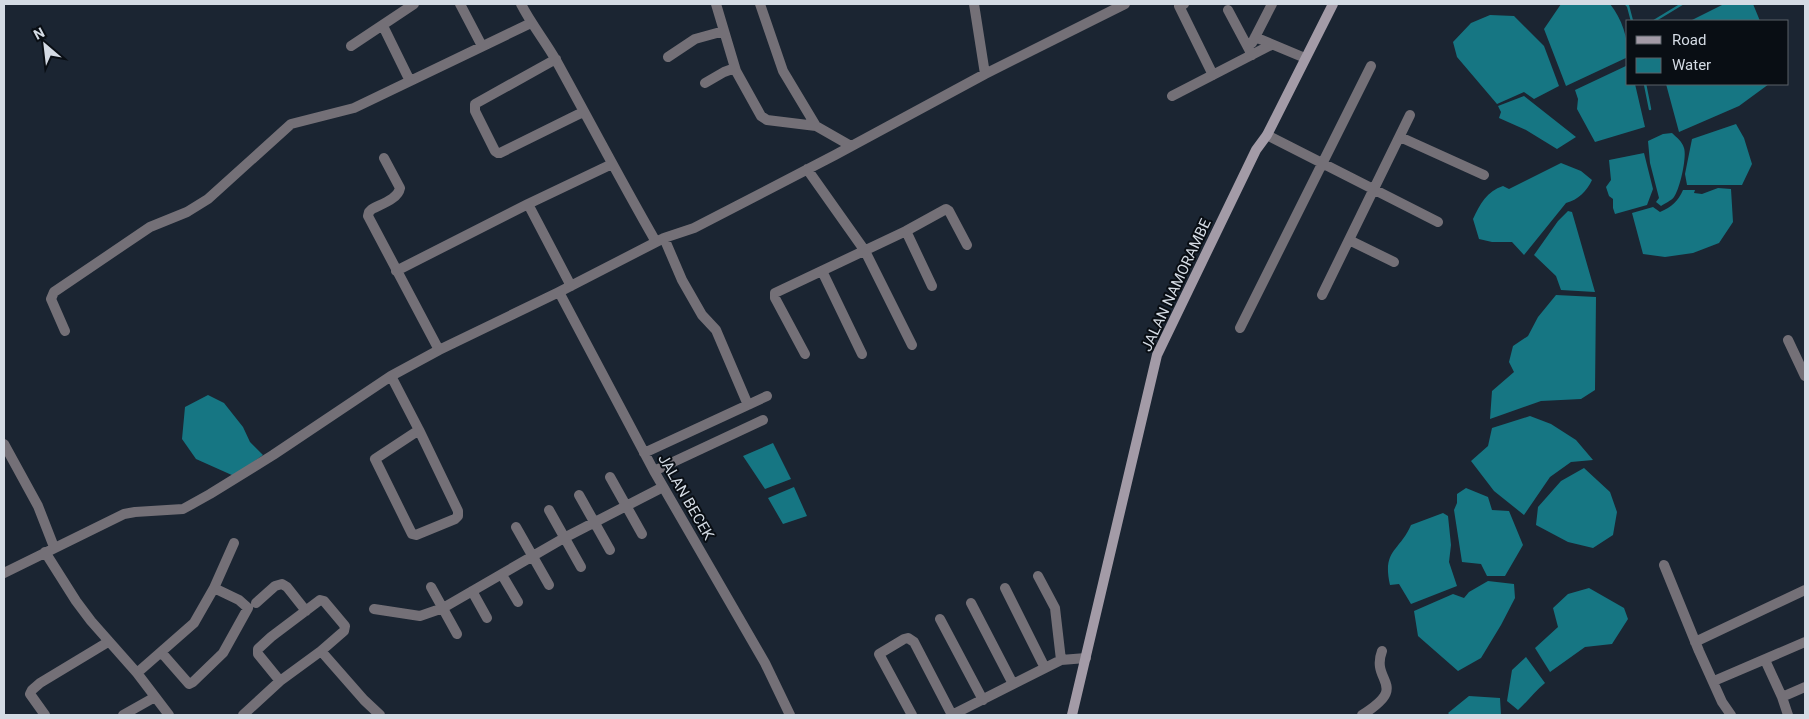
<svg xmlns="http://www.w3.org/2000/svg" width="1809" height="719" font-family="Roboto,sans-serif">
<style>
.water{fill:#167683}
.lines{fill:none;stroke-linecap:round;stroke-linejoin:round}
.stream{stroke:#167683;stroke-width:2.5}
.minor{stroke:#747077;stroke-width:10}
.secondary{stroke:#a39ba7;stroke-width:10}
.labels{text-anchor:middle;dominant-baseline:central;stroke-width:4;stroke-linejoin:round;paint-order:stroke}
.street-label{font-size:15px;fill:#d4dbe4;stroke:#090e14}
</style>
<rect width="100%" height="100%" fill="#1b2532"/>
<!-- water -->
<path class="water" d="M1561 4H1610C1622 19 1628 38 1628 57L1566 86 1544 29Z
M1724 4H1753L1760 21H1690Z
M1490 15 1514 16 1544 46 1559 86 1534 99 1524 92 1497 104 1457 57 1453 42 1471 23Z
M1628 65V84H1635L1645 127 1595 142 1577 109 1578 99 1575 90Z
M1666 84H1769L1739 106 1679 132Z
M1524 96 1576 137 1557 149 1526 130 1499 118 1501 112 1498 106Z
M1736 124 1744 138 1752 164 1742 185H1687L1685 174 1692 139Z
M1672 133C1677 138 1682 141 1684 148 1687 157 1680 189 1674 197 1671 201 1665 203 1661 206L1656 202 1659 198 1650 163 1648 141 1663 134Z
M1644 153 1653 189 1647 205 1615 214 1613 208V199L1609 196 1606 187 1611 180 1609 160Z
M1561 163 1581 171 1592 180C1587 191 1578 200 1566 203L1524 255 1512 242H1492L1479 239 1473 219C1480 204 1487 191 1503 186L1509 189Z
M1718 188 1731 189 1733 222 1719 243 1693 253 1665 257 1643 254 1632 213 1653 207 1660 212C1672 207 1678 201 1683 190H1695L1694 193 1702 194Z
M1568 211 1572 212 1595 292 1561 290 1556 276 1534 255 1558 221Z
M1556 295 1596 297 1595 390 1581 399 1541 401 1490 419 1492 391 1514 372 1509 362 1513 346 1528 336 1538 317Z
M208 395 224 403 243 427 250 442 263 455 234 476 196 459 182 439 185 407Z
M1530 416 1551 424 1576 440 1593 460 1571 462 1550 477 1524 515 1494 491 1471 461 1488 446 1492 428Z
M773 443 791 479 765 489 743 456Z
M1584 468 1610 492 1617 512 1613 535 1593 548 1568 542 1536 525 1538 507 1561 481Z
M794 487 807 516 783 524 768 498Z
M1466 488 1488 497 1492 510 1509 511 1523 545 1505 576H1487L1481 564 1462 562 1454 510 1457 503V494Z
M1443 513 1448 516 1451 545 1449 562 1457 586 1411 604 1399 584 1390 585C1382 550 1399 552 1411 525Z
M1488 581 1514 584 1515 598 1501 625 1481 658 1458 671 1418 636 1414 611 1453 594 1464 598 1469 592Z
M1589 588 1624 608 1628 619 1612 644 1585 647 1550 672 1535 648 1558 627 1553 608 1568 594Z
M1526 657 1545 683C1535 691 1528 701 1518 710L1507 701 1512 670Z
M1469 696 1500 698 1501 715H1450L1448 713Z"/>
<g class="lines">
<!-- stream -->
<path class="stream" d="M1626 4 1628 6 1632 21
M1654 21 1682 4
M1645 84 1650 109"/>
<!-- minor -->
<path class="minor" d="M460 4 482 46
M521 4C531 24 546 42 557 62 590 122 622 183 656 242
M716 4 736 71 761 116 767 120 816 126 851 146
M760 4 783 71 816 126
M974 4 985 74
M1184 4 1179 6 1213 75
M1228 10 1252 55
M383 26 410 81
M1255 37 1305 58
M1252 43 1272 4
M351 46 414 4
M668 57 695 39 724 31
M556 59 475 104V111L495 151 498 153H500L583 112
M705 83 724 72 735 68
M1172 96 1271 45
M1267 135 1438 222
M1400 137 1484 175
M384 158 400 188C398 199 381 204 372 209L369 212 368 216 439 350
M807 169 865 251 912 345
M528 204 571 286
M906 231 932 286
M664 238 682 280 702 315 716 330 748 405
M1349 240 1394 262
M396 271 528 204 612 164
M822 271 862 354
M559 292 654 471 765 663 790 715
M1322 295 1410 115
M1240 328 1371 66
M65 331 51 299 54 292 150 227 187 212 208 199 291 124 354 108 531 23
M1788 340 1805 376
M805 354 775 298V293L906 231 946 209 949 211 967 245
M391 376 419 430 458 511V516L455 519 416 535 412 534 375 459 419 430
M4 444 38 506 54 547
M644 453 767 396
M654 471 763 420
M610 477 642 534
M579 495 610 550
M549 510 581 567
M516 527 549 585
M45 552 76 601 91 621 137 673 169 715
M1664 565 1699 651 1722 702 1731 715
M4 573 124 514 135 512 183 509 210 494 273 455 391 376 439 350 559 292 664 238 694 228 835 155 985 74 1125 4
M502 575 518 602
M1038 576 1055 608 1061 660
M431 587 457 634
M1005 588 1045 668
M472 591 487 618
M256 603 275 586 282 584 287 587 306 611
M971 603 1013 684
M374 609 420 616 443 608 564 538 663 487
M940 619 983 700
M1695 642 1805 590
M321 651 364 700 380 715
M161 652 189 684 193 682 223 653 248 608 239 600 214 588
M1765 660 1782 697 1805 687
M137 673 194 623 214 588 234 543
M1714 681 1805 642
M1782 697 1788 715
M45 715 30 694 32 690 40 683 108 642
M123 715 155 697
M243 715 280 681 321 651 344 631 345 626 324 601 320 600 271 637 258 649V654L280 681
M912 715 879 654 904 639 908 638 914 642 952 715
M952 715 1061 660 1086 658
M1362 715C1411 684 1370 683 1382 651"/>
<!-- secondary -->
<path class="secondary" d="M1072 715 1157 355 1256 150 1267 135 1333 4"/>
</g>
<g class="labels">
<!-- street labels -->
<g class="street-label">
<text transform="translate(1176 285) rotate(-65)">JALAN NAMORAMBE</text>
<text transform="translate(686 497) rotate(60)">JALAN BECEK</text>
</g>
</g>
<!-- border -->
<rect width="1809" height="719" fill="none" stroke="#d4dbe4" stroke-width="10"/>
<!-- legend -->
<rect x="1626" y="20" width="162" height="65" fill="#090e14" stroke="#5a6067"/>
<rect x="1636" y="36" width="25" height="8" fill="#a39ba7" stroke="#5a6067"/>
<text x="1672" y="45" font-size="15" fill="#d4dbe4">Road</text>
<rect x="1636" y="58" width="25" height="15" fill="#167683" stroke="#5a6067"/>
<text x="1672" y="70" font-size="15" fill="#d4dbe4">Water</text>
<!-- north arrow -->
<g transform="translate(45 45) rotate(332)" stroke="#090e14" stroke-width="4" paint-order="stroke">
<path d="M0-4L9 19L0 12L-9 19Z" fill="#d4dbe4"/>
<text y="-8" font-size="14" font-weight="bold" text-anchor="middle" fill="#d4dbe4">N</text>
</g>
</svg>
